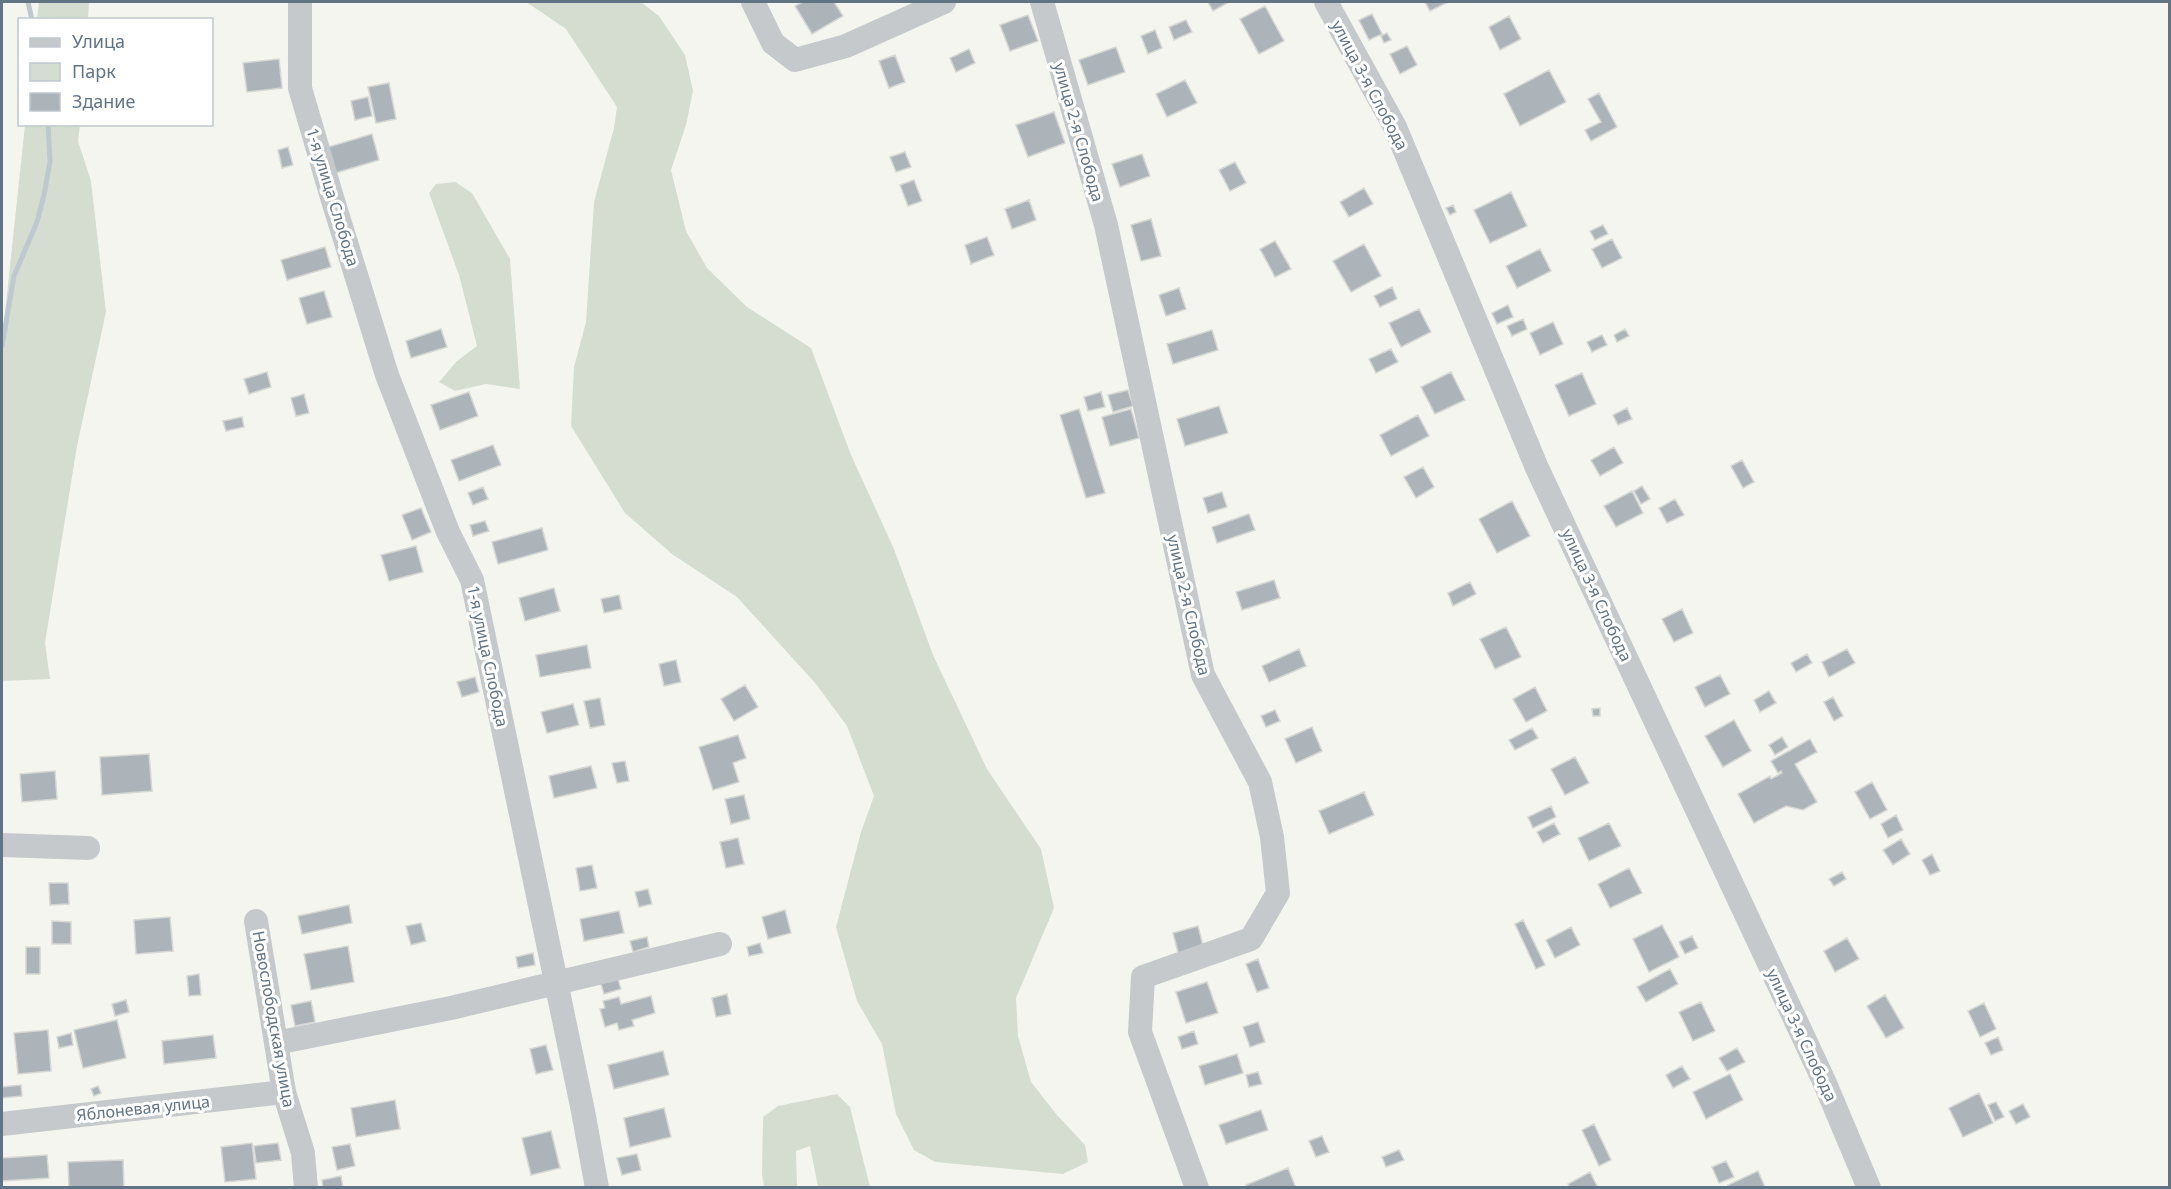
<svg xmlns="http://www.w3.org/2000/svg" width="2171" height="1189" font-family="'Noto Sans',sans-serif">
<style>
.green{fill:#d5ddd1}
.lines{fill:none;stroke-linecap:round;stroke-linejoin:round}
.stream{stroke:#bdc9ce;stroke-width:5}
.building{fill:#acb4b9;stroke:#d6d6d3;stroke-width:1.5}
.minor{stroke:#c6c9cc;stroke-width:24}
.labels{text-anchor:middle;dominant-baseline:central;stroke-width:6;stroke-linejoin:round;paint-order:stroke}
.street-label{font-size:16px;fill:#617484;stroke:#fff}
</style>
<rect width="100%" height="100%" fill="#f5f5f0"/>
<!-- green -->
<path class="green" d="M39 2H89L88 19H37Z
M526 2H641L659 16 685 55 693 91 686 125 671 170 686 231 707 268 747 307 811 348 851 455 894 549 933 655 987 769 1041 849 1054 908 1016 998 1018 1036 1031 1082 1057 1115 1085 1145 1088 1162 1063 1174 935 1162 914 1150 896 1114 882 1044 857 1001 836 927 861 832 874 796 847 726 816 684 737 597 672 554 625 513 571 426 574 367 586 322 594 202 614 128 617 107 566 29Z
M25 125H80L78 141 91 181 106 312 77 446 45 643 50 679 2 681V341Z
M455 182 472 193 510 259 520 389 486 384 455 391 439 382 457 361 477 346 459 275 429 193 436 184Z
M837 1094 850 1107 870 1187H818L810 1146 796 1151 797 1187H764L762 1174 763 1117 778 1106Z"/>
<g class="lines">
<!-- stream -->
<path class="stream" d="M28 2 32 20
M2 346 14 276 37 222 44 195 50 162 48 124"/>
</g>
<!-- building -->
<path class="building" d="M803 2H834L843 16 812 34 795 6Z
M1208 2H1229L1213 11Z
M1425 2H1448L1430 11Z
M1265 6 1284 41 1259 54 1240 19Z
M1372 14 1382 34 1369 40 1359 20Z
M1028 15 1038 41 1010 51 1000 25Z
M1509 16 1521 39 1500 50 1489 27Z
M1186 20 1192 32 1174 40 1169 27Z
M1155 30 1162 48 1148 54 1141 36Z
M1387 33 1391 40 1384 43 1381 36Z
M1407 46 1417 65 1400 74 1390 54Z
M1116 47 1125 72 1088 85 1079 60Z
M969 49 975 63 956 72 950 58Z
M895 55 905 82 889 88 879 61Z
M279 59 282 88 247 92 243 63Z
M1549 70 1566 102 1520 126 1504 94Z
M1185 80 1197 103 1167 117 1156 94Z
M389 83 396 119 376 123 368 87Z
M1599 93 1617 127 1591 141 1585 130 1601 122 1588 99Z
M368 97 372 116 355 120 351 101Z
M1054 112 1065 143 1028 157 1016 125Z
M372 134 379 160 332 174 325 148Z
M288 147 293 165 282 168 278 150Z
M905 152 911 167 896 172 890 157Z
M1142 154 1150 176 1120 187 1112 164Z
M1235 162 1246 183 1230 191 1219 170Z
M914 180 922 201 908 206 900 185Z
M1364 188 1373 204 1349 217 1340 202Z
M1511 192 1527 226 1490 243 1474 210Z
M1029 200 1036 220 1012 229 1005 209Z
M1453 205 1456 212 1450 215 1446 208Z
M1151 219 1161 256 1141 261 1131 225Z
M1603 225 1608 234 1595 240 1590 231Z
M987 237 994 255 971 264 965 245Z
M1612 239 1622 258 1602 268 1592 249Z
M1275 241 1291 269 1275 277 1260 249Z
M1364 244 1381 276 1351 292 1333 261Z
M325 247 331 267 287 280 281 260Z
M1540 249 1551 271 1517 288 1506 266Z
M1392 287 1397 299 1380 307 1374 296Z
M1179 288 1186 309 1166 316 1159 295Z
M324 291 332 317 307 324 299 298Z
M1508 305 1513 317 1497 324 1492 313Z
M1419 309 1431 332 1401 347 1389 323Z
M1523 319 1527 329 1512 336 1507 326Z
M1553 322 1563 344 1540 355 1530 333Z
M441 329 447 347 411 358 406 341Z
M1625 329 1629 336 1617 342 1614 335Z
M1212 330 1218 350 1173 364 1167 344Z
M1602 335 1607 345 1592 352 1587 342Z
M1391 349 1398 362 1376 373 1369 359Z
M267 372 271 387 249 394 244 379Z
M1451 372 1465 400 1435 414 1421 387Z
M1582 373 1596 404 1569 416 1555 385Z
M1128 390 1133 406 1113 412 1108 395Z
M469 392 478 416 440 430 431 405Z
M1101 392 1105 407 1088 411 1084 397Z
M304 394 309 413 296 416 291 398Z
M1219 406 1228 433 1185 446 1177 419Z
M1627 408 1632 419 1618 425 1613 415Z
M1079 409 1105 493 1086 498 1060 415Z
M1131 409 1139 438 1110 446 1102 417Z
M1418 415 1429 436 1391 456 1380 435Z
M242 417 244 427 226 431 223 421Z
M493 445 501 465 459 481 451 460Z
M1614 447 1623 463 1600 476 1591 460Z
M1742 460 1754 482 1743 488 1731 466Z
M1423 467 1434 487 1416 498 1404 477Z
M1642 486 1650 499 1641 504 1634 491Z
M483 487 488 499 473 505 468 493Z
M1632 491 1643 513 1616 527 1604 506Z
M1222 492 1227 507 1208 513 1203 498Z
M1675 499 1684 515 1667 523 1659 508Z
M1512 501 1530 536 1497 553 1479 519Z
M421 508 431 532 412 540 402 515Z
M1249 514 1255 530 1217 543 1212 527Z
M485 521 489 531 473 536 470 525Z
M542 528 548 550 498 564 492 542Z
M416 546 423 572 389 581 381 555Z
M1274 580 1280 598 1242 610 1236 592Z
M1470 582 1476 594 1453 606 1448 593Z
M554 588 560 611 525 621 519 598Z
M619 595 622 609 604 613 601 599Z
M1682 609 1693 633 1674 642 1662 619Z
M1506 627 1521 657 1495 669 1480 639Z
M587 645 591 668 540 677 536 655Z
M1299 649 1306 666 1269 682 1262 666Z
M1847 649 1855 663 1829 677 1822 662Z
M1807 654 1812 663 1796 672 1791 663Z
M676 660 681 682 664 686 659 664Z
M1720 675 1730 694 1705 707 1695 687Z
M475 677 479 692 462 697 457 682Z
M745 685 758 707 734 721 721 699Z
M1535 687 1547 711 1526 722 1513 699Z
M1769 691 1776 703 1760 712 1754 700Z
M1833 697 1843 716 1834 721 1824 702Z
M600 698 605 725 590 728 584 701Z
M573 704 579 725 547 733 541 712Z
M1600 708V716H1593L1592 709Z
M1275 710 1280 721 1266 727 1261 716Z
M1734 720 1751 751 1723 767 1705 736Z
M1312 727 1322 751 1296 763 1285 739Z
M1532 728 1538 738 1515 750 1509 740Z
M738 735 746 758 733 763 739 782 713 790 699 747Z
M1782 737 1788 747 1775 755 1769 745Z
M1810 739 1817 752 1795 764 1817 802 1803 810 1786 806 1754 823 1738 794 1770 776 1771 779 1782 773 1781 771 1778 773 1771 761Z
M149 754 152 791 102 795 100 757Z
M1575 757 1589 783 1565 795 1551 769Z
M625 761 629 781 617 783 612 763Z
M591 766 597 788 554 798 549 776Z
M55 771 57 799 22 802 20 774Z
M1872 782 1887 810 1870 819 1855 792Z
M1364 792 1374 815 1329 834 1319 811Z
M744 795 750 819 731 824 725 799Z
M1551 806 1556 817 1533 828 1528 817Z
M1896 815 1903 830 1888 838 1881 824Z
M1554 823 1560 834 1543 843 1537 832Z
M1609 823 1621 846 1589 861 1578 838Z
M738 838 744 864 726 868 720 842Z
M1901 839 1910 854 1893 865 1883 850Z
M1932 854 1940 871 1930 875 1922 860Z
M592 865 597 888 580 891 576 868Z
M1629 868 1642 893 1610 908 1598 884Z
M1842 872 1846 879 1834 886 1829 879Z
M49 883H68L69 904 50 905Z
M648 889 652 904 639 907 635 892Z
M349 905 352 923 302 934 298 916Z
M785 910 791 933 768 939 762 917Z
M619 911 624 933 584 941 580 919Z
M170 917 173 951 136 954 134 920Z
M1523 920 1545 965 1536 969 1515 924Z
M52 921 71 922V944H52Z
M421 923 426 941 411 945 406 926Z
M1662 925 1679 957 1649 972 1633 939Z
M1198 926 1204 950 1179 956 1173 933Z
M1571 927 1580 945 1555 958 1546 940Z
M1692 936 1698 948 1685 954 1679 942Z
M647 937 649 947 633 952 630 941Z
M1847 938 1859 959 1835 972 1824 951Z
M760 943 763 953 749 956 747 947Z
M348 946 354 982 311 990 304 954Z
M26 947H40V974H26Z
M533 953 535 965 518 968 516 957Z
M1258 959 1269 988 1257 992 1246 964Z
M1670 969 1678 984 1646 1002 1637 987Z
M199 974 201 995 189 996 187 976Z
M617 976 621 989 604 994 600 981Z
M1207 982 1218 1013 1186 1023 1176 992Z
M727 994 731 1014 716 1017 712 998Z
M1885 995 1904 1028 1886 1038 1867 1006Z
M651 996 655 1013 632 1020 634 1026 619 1030 617 1023 605 1027 600 1009 605 1008 603 1001 619 997 621 1004Z
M126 1000 129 1012 115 1016 112 1004Z
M311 1001 315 1022 295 1026 291 1005Z
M1701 1002 1715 1031 1693 1041 1679 1012Z
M1984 1003 1996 1029 1980 1037 1968 1011Z
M117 1020 126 1058 83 1068 74 1030Z
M1258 1022 1265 1042 1250 1047 1243 1027Z
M48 1030 51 1071 18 1074 14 1033Z
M1194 1031 1198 1044 1182 1049 1178 1037Z
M71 1033 73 1045 59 1048 57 1037Z
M213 1035 216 1058 164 1064 162 1041Z
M1998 1037 2003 1050 1991 1055 1985 1043Z
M546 1045 553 1070 536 1074 530 1049Z
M1737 1048 1745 1062 1727 1071 1719 1058Z
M663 1051 669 1075 614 1089 608 1065Z
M1237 1054 1243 1073 1205 1085 1199 1066Z
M1682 1066 1690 1079 1673 1088 1666 1075Z
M1258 1072 1262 1084 1249 1087 1246 1075Z
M1730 1074 1743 1100 1706 1119 1693 1092Z
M21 1085 22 1096 2 1098V1087Z
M98 1086 101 1093 94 1096 91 1089Z
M1979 1093 1993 1123 1963 1137 1949 1108Z
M395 1100 400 1129 356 1137 351 1108Z
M1996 1102 2004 1117 1995 1121 1988 1105Z
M2023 1104 2030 1117 2016 1124 2009 1111Z
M664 1108 671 1137 630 1147 624 1118Z
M1261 1110 1268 1130 1226 1144 1219 1125Z
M1594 1124 1611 1160 1599 1166 1582 1130Z
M551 1131 560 1168 531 1175 522 1138Z
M1322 1136 1329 1152 1316 1157 1309 1141Z
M252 1143 256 1179 225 1182 221 1147Z
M278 1143 281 1160 256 1163 254 1146Z
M350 1144 355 1166 337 1170 332 1147Z
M1399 1150 1404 1160 1386 1167 1382 1157Z
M637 1154 641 1170 622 1175 617 1158Z
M47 1155 49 1178 2 1181V1158Z
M123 1160 124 1188H69L68 1162Z
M1726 1161 1734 1177 1719 1183 1712 1167Z
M1288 1168 1296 1188H1247L1246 1185Z
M1758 1171 1765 1187 1730 1188 1728 1185Z
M1590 1172 1598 1188H1570L1568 1184Z
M341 1176 343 1188H323L322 1180Z"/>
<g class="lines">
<!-- minor -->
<path class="minor" d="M300 2V88L331 194 387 375 448 532 472 580 583 1111 597 1188
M753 2 773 43 795 60 846 46 944 2
M1042 2 1106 225 1203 675 1260 782 1272 837 1278 893 1251 939 1143 977 1140 1032 1197 1188
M1326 2 1395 127 1537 468 1824 1081 1869 1188
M2 845 88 848
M256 921 284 1092 303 1153 306 1188
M276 1043 451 1008 720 944
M2 1124 284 1092"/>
</g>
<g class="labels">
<!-- street labels -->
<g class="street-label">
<text transform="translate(1370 85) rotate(62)">улица 3-я Слобода</text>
<text transform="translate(1079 132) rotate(74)">улица 2-я Слобода</text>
<text transform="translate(333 197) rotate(73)">1-я улица Слобода</text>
<text transform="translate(1597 595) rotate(65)">улица 3-я Слобода</text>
<text transform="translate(1189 605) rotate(77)">улица 2-я Слобода</text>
<text transform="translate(488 656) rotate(78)">1-я улица Слобода</text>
<text transform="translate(274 1019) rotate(80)">Новослободская улица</text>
<text transform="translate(1802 1035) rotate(65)">улица 3-я Слобода</text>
<text transform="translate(143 1108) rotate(-6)">Яблоневая улица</text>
</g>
</g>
<!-- border -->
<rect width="2171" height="1189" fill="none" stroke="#617484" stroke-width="6"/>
<!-- legend -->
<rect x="18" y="18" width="195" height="108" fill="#ffffff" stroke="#c0c7ce" stroke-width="1.5"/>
<rect x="30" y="38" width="30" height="9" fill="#c6c9cc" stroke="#c0c7ce" stroke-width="1.5"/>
<text x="72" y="48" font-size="18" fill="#617484">Улица</text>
<rect x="30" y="63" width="30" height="18" fill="#d5ddd1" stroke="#c0c7ce" stroke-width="1.5"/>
<text x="72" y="78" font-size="18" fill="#617484">Парк</text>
<rect x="30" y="93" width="30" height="18" fill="#acb4b9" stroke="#c0c7ce" stroke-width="1.5"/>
<text x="72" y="108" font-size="18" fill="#617484">Здание</text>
</svg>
